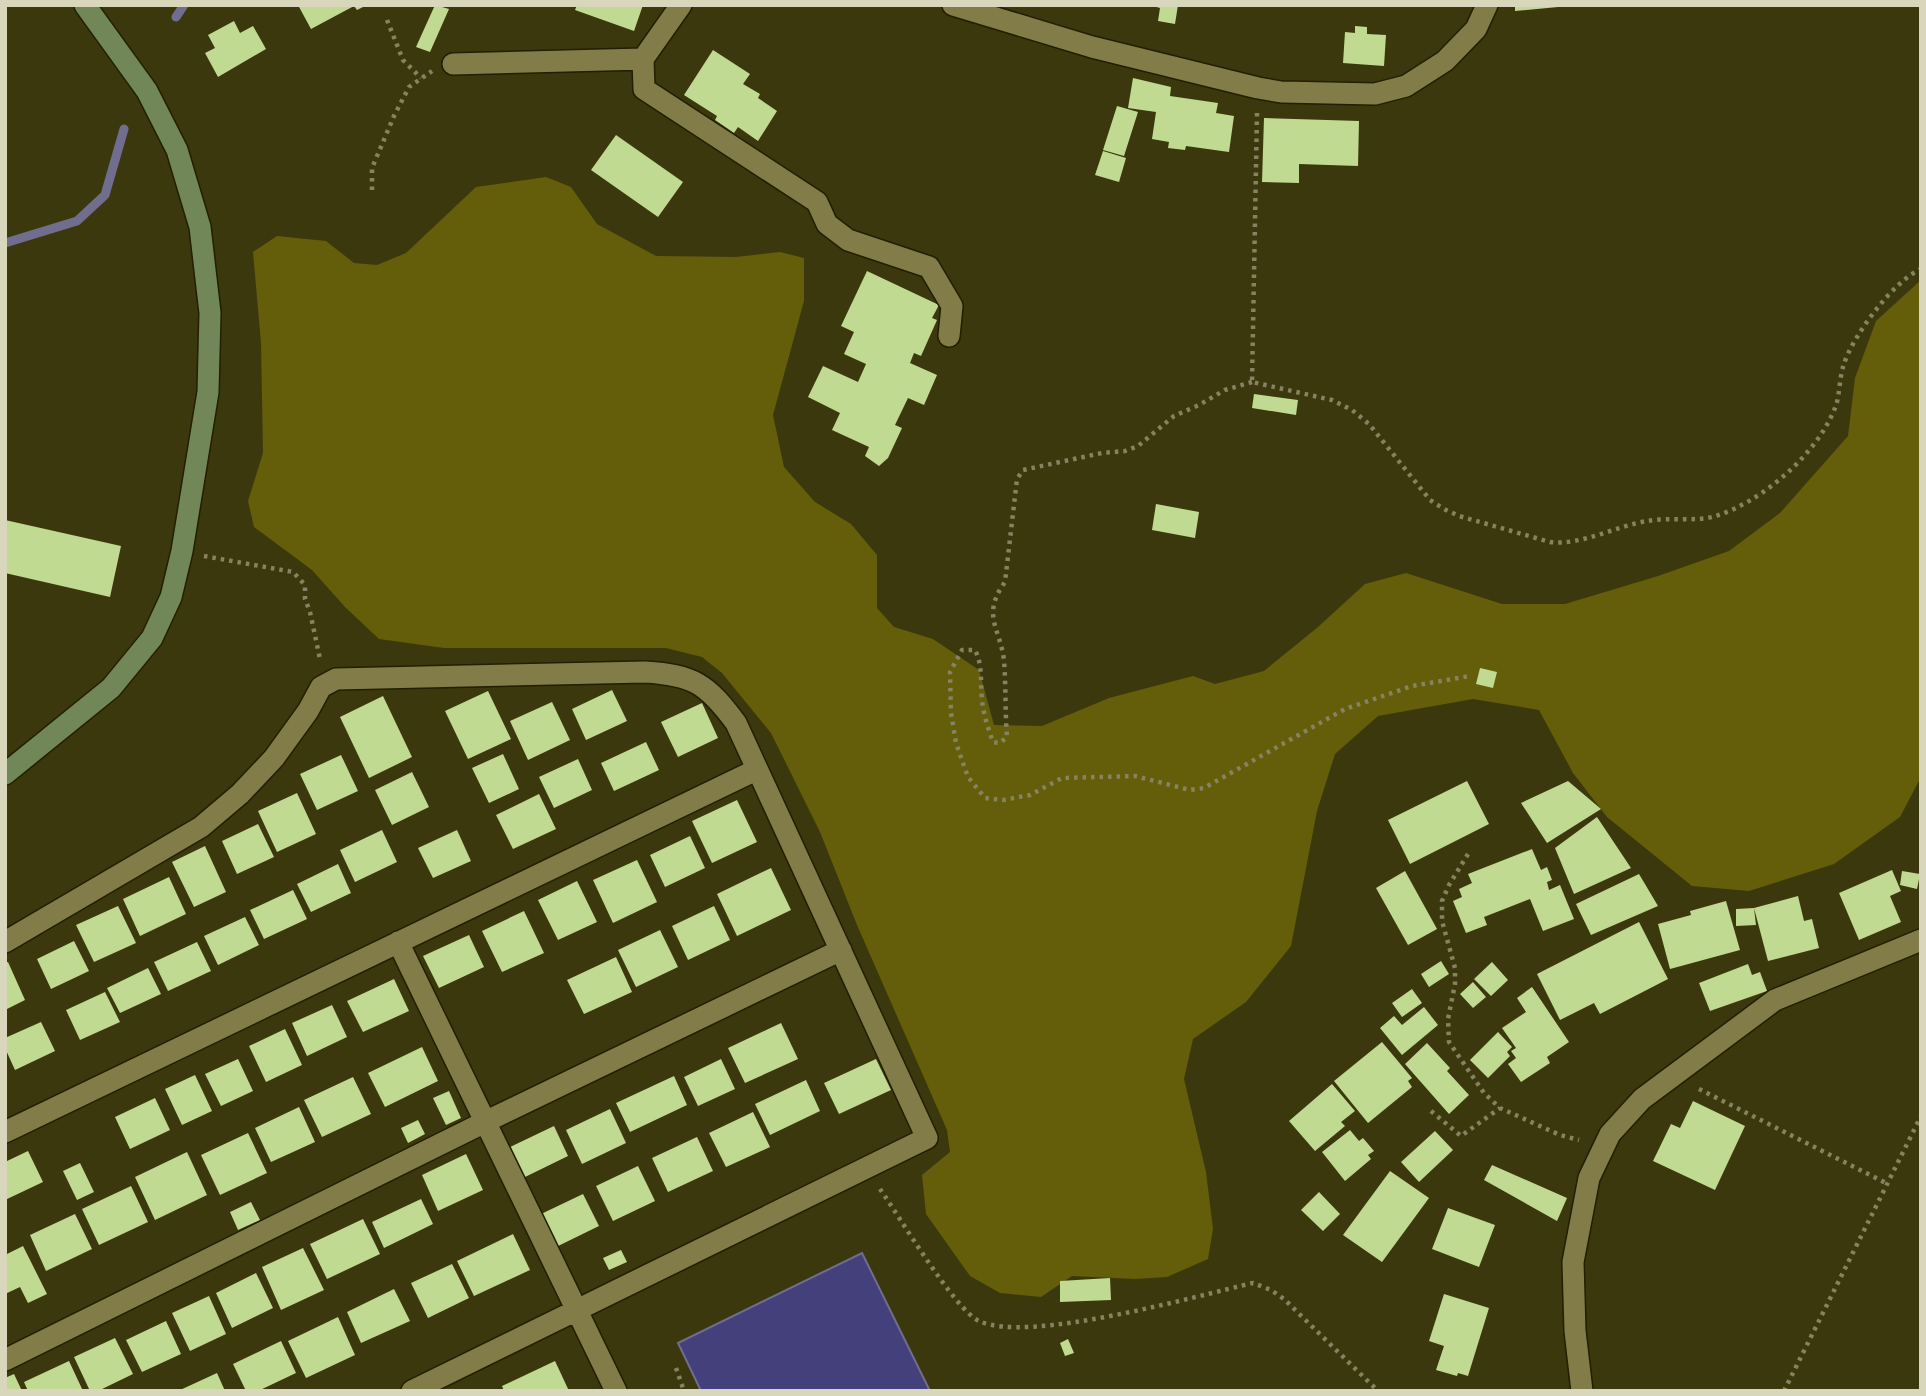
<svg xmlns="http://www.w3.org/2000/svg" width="1926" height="1396" font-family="Montserrat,sans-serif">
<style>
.green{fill:#645d09}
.water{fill:#44407c;stroke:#716d8f;stroke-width:2}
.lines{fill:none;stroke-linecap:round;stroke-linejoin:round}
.stream{stroke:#716d8f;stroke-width:9}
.building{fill:#c1da91}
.street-casing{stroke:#221f03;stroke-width:24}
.secondary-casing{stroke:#221f03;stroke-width:24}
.path{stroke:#868360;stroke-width:4.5;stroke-dasharray:3.5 5;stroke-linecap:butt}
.street{stroke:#827d48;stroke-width:21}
.secondary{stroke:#718757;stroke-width:21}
</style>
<rect width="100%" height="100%" fill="#3c380e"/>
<!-- green -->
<path class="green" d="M546 177 571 187 597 224 656 256 736 257 780 252 804 258V301L773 415 784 467 815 502 851 524 877 555V608L894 627 933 639 979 670 994 725 1042 726 1109 698 1193 676 1215 684 1264 671 1318 627 1365 584 1406 573 1502 604H1565L1658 576 1729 551 1780 513 1848 436 1855 378 1876 321 1921 280V777L1900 817 1834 864 1749 891 1692 886 1607 817 1573 773 1539 710 1473 699 1378 716 1335 754 1317 811 1291 946 1246 1002 1193 1039 1184 1079 1206 1172 1213 1229 1208 1259 1167 1277 1135 1279 1072 1276 1041 1297 1000 1293 970 1276 926 1214 922 1175 950 1152 947 1130 857 925 820 832 771 733 722 673 702 657 666 648H444L379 639 345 607 312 570 254 527 248 501 263 453 261 343 253 252 277 236 326 241 354 263 377 265 406 253 476 187Z"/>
<!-- water -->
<path class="water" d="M862 1253 930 1391H701L678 1343Z"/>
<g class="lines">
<!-- stream -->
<path class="stream" d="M176 17 184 5
M5 243 77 221 105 195 124 129"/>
</g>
<!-- building -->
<path class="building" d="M298 5H367L357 10 354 6 311 29Z
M435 5 449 9 430 52 416 47Z
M577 5H643L634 31 575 10Z
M1150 5H1178L1175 24 1158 21 1160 8Z
M1515 5H1558V7L1515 11Z
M234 21 240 33 253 26 266 49 218 77 205 53 215 48 208 35Z
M1355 26 1367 27V34L1386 35 1384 66 1343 63 1345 32 1355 33Z
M713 50 750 74 743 84 760 94 758 98 777 111 758 141 738 127 734 133 715 120 717 116 684 95Z
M1133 78 1171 87 1170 96 1218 103 1216 113 1234 116 1229 152 1186 146 1185 150 1168 148 1169 142 1152 139 1156 112 1128 108Z
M1117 106 1138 112 1124 156 1103 150Z
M1264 118 1359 121 1358 166 1299 164V183L1262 182Z
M616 135 683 182 658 217 591 170Z
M1103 151 1126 158 1119 182 1095 175Z
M867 271 939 305 932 318 937 320 921 356 914 353 910 363 937 375 924 405 908 398 895 425 902 428 888 458 879 466 865 456 869 447 832 430 840 413 808 397 823 366 858 382 866 364 844 354 854 332 841 326Z
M1254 394 1298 400 1296 415 1252 408Z
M1156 504 1199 512 1195 538 1152 530Z
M5 520 121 546 110 597 5 573Z
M1480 668 1497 672 1493 688 1476 684Z
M612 690 627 721 586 740 572 709Z
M488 691 511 739 468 759 445 711Z
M383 696 412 757 369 778 340 717Z
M552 702 570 740 528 760 510 721Z
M702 703 718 738 678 757 661 722Z
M646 742 659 770 614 791 601 763Z
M503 754 519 789 489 803 472 768Z
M341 755 358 791 317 810 300 774Z
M578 759 592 790 554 808 539 777Z
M412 772 429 807 392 825 375 790Z
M1467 781 1489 824 1410 864 1388 820Z
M1568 781 1601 809 1547 843 1521 803Z
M297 793 316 834 277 852 258 811Z
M539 794 556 829 513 849 496 815Z
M737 800 757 842 712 863 692 821Z
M1597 817 1631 868 1574 894 1555 848Z
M258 824 274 857 237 874 222 841Z
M382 830 397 862 355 882 340 850Z
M457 830 471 861 433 878 418 848Z
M690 836 705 868 665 887 650 855Z
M205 846 226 892 194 907 172 862Z
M1532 849 1541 870 1547 867 1552 880 1547 882 1549 890 1560 885 1574 919 1543 931 1530 899 1484 917 1487 925 1466 933 1453 901 1462 897 1459 889 1472 883 1468 874Z
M637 860 657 902 613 923 593 880Z
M338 864 351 893 311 912 297 884Z
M771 868 791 910 737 936 717 894Z
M1892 870 1901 891 1890 896 1901 922 1859 940 1839 893Z
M1405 871 1437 929 1408 945 1376 888Z
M1902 871 1920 874 1917 889 1900 885Z
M1639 874 1658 906 1591 935 1576 904Z
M169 877 186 914 140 936 123 899Z
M577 881 597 922 558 940 538 900Z
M293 890 307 919 264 939 250 910Z
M1798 896 1804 921 1812 919 1819 948 1768 961 1754 908 1756 925 1736 926V909L1754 908Z
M1726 901 1740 950 1670 969 1658 924 1691 915 1690 911Z
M118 906 136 943 94 962 76 925Z
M714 906 730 940 688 960 672 926Z
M524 911 544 953 502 972 482 931Z
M245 917 259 945 218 965 204 936Z
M1639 922 1668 979 1600 1014 1594 1003 1560 1020 1537 974Z
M660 930 678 967 636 987 618 950Z
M469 935 484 967 439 988 423 956Z
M74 941 89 971 51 989 37 959Z
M197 942 211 971 168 991 154 962Z
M616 957 632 992 584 1014 567 980Z
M1441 961 1449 974 1429 987 1421 974Z
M8 962 25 1000 5 1010V963Z
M1492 962 1508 980 1491 996 1474 979Z
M1748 964 1752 975 1760 972 1767 991 1710 1011 1699 983Z
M148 968 161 994 120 1013 107 988Z
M394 979 409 1011 363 1032 347 1001Z
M1473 982 1486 997 1473 1008 1460 994Z
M1532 987 1569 1042 1547 1057 1550 1063 1521 1082 1508 1064 1516 1058 1511 1051 1516 1048 1502 1028 1526 1012 1517 998Z
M1412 989 1422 1003 1402 1017 1392 1003Z
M105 992 120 1022 80 1040 66 1010Z
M332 1005 347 1037 307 1056 292 1023Z
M1424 1007 1438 1025 1402 1055 1380 1028 1394 1016 1402 1025Z
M41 1022 55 1051 15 1070 5 1048V1038Z
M781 1023 798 1059 745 1083 728 1048Z
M285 1029 302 1065 266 1082 249 1046Z
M1498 1032 1512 1047 1507 1052 1510 1056 1488 1078 1470 1060Z
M1382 1042 1412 1078 1408 1081 1412 1087 1368 1123 1334 1081Z
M1427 1043 1450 1068 1447 1071 1469 1095 1449 1114 1405 1064Z
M422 1047 438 1081 385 1107 368 1073Z
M238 1059 253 1091 221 1106 205 1074Z
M721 1059 735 1089 698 1106 684 1077Z
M876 1059 891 1090 839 1114 824 1083Z
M195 1075 212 1111 182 1125 165 1089Z
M674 1076 687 1105 630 1132 616 1103Z
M353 1077 371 1114 322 1137 304 1100Z
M806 1080 820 1111 770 1135 755 1104Z
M1332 1084 1355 1111 1341 1122 1345 1126 1315 1151 1289 1121Z
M449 1091 461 1118 446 1125 433 1098Z
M155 1098 170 1130 130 1149 115 1117Z
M1693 1101 1745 1126 1715 1190 1653 1161 1671 1124 1680 1128Z
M299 1107 315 1142 271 1162 255 1128Z
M610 1109 626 1143 582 1164 566 1130Z
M753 1112 770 1147 726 1167 709 1133Z
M418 1120 425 1134 408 1143 401 1128Z
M554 1126 568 1156 523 1178 508 1148Z
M1350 1130 1359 1141 1363 1138 1374 1151 1368 1155 1371 1159 1345 1181 1322 1152Z
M1435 1131 1453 1150 1419 1182 1401 1162Z
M248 1133 267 1173 220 1195 201 1155Z
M697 1137 713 1171 668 1192 652 1158Z
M28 1151 43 1182 5 1200V1162Z
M187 1152 207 1195 155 1220 135 1177Z
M466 1154 483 1190 438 1211 422 1175Z
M80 1163 94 1192 77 1200 63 1171Z
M1492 1165 1567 1198 1557 1221 1484 1180Z
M638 1166 655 1201 613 1221 596 1186Z
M1390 1171 1429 1198 1382 1262 1343 1235Z
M131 1186 148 1222 99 1245 82 1209Z
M1319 1192 1340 1214 1323 1231 1301 1210Z
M583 1194 599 1226 554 1248 539 1215Z
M421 1199 433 1224 384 1248 372 1222Z
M251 1202 260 1220 238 1230 230 1212Z
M1448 1208 1495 1225 1479 1267 1432 1249Z
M75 1214 92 1249 46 1271 30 1235Z
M363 1219 380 1254 327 1279 310 1244Z
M513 1234 530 1270 474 1296 457 1261Z
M23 1246 47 1294 28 1303 20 1287 5 1294V1255Z
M303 1248 324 1290 281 1310 262 1267Z
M621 1250 627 1262 609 1270 603 1258Z
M452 1264 469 1298 428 1318 411 1283Z
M256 1273 273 1308 232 1328 216 1293Z
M1110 1278 1111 1300 1060 1302V1281Z
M394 1289 410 1321 361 1343 347 1312Z
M1444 1294 1489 1308 1468 1376 1458 1373 1457 1376 1436 1370 1444 1346 1429 1341Z
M209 1296 226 1334 190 1351 172 1313Z
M338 1317 355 1355 306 1378 288 1341Z
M166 1321 181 1354 142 1372 126 1340Z
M115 1338 133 1374 98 1391H90L74 1357Z
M1068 1339 1074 1353 1065 1356 1060 1343Z
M281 1341 296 1373 258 1391H246L233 1364Z
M69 1361 83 1391H28L24 1382Z
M555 1361 569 1391H504L502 1386Z
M217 1373 225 1391H178Z
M14 1374 22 1391H5V1378Z"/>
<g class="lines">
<defs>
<path id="street" d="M681 5 643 59 644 89 817 202 827 224 848 240 929 267 952 306 949 336
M953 5 1092 47 1258 88 1281 92 1375 94 1406 86 1445 61 1476 29 1487 5
M453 64 643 59
M5 942 201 827 240 794 274 758 308 711 321 687 336 679 645 672C694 675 707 684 736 723L927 1138 412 1391
M398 942 616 1391
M5 1132 756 770
M5 1360 485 1122 841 950
M1582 1391 1575 1331 1573 1262 1589 1178 1610 1134 1642 1099 1775 1000 1921 940"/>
<path id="secondary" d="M5 774 111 688 152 638 171 597 182 551 208 392 210 313 200 227 177 150 147 91 85 5"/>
</defs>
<!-- street casing -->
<use href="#street" class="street-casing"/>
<!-- secondary casing -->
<use href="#secondary" class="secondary-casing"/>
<!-- path -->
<path class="path" d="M387 20 403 60 421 78
M1257 113 1252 382 1332 400 1352 410 1369 424 1430 500 1444 509 1459 516 1550 542C1580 546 1616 526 1647 521 1669 517 1697 522 1716 516 1763 501 1817 454 1835 408 1840 396 1839 380 1843 367 1851 338 1893 281 1921 269
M372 190V168L394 116 409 87 432 71
M1252 382 1225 390 1199 405 1174 416 1138 446 1125 451 1102 453 1023 470 1017 479 1005 582C981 615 1000 628 1004 660 1006 686 1005 712 1007 737L1000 743 993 742C988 728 983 713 982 699 980 682 983 665 975 650H962L950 672 951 713 956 743 968 777 985 798 1003 800 1030 795 1062 778 1135 776 1190 790 1204 788 1345 709 1412 686 1470 676
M204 556 293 572 305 585V599L310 612 320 659
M1468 854 1449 885 1442 901V921L1455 968V984L1448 1019 1449 1042 1484 1093 1500 1108 1560 1135 1579 1140
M1699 1089 1886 1183
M1431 1111 1461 1136 1500 1108
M880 1189C899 1216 955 1310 979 1321 1028 1344 1196 1296 1253 1283L1271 1290 1284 1299 1378 1391
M676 1368 684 1391
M1784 1391 1921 1116"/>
<!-- street -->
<use href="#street" class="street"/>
<!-- secondary -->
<use href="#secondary" class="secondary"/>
</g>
<!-- border -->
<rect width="1926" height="1396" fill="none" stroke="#d9d7bb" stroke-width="14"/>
</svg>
